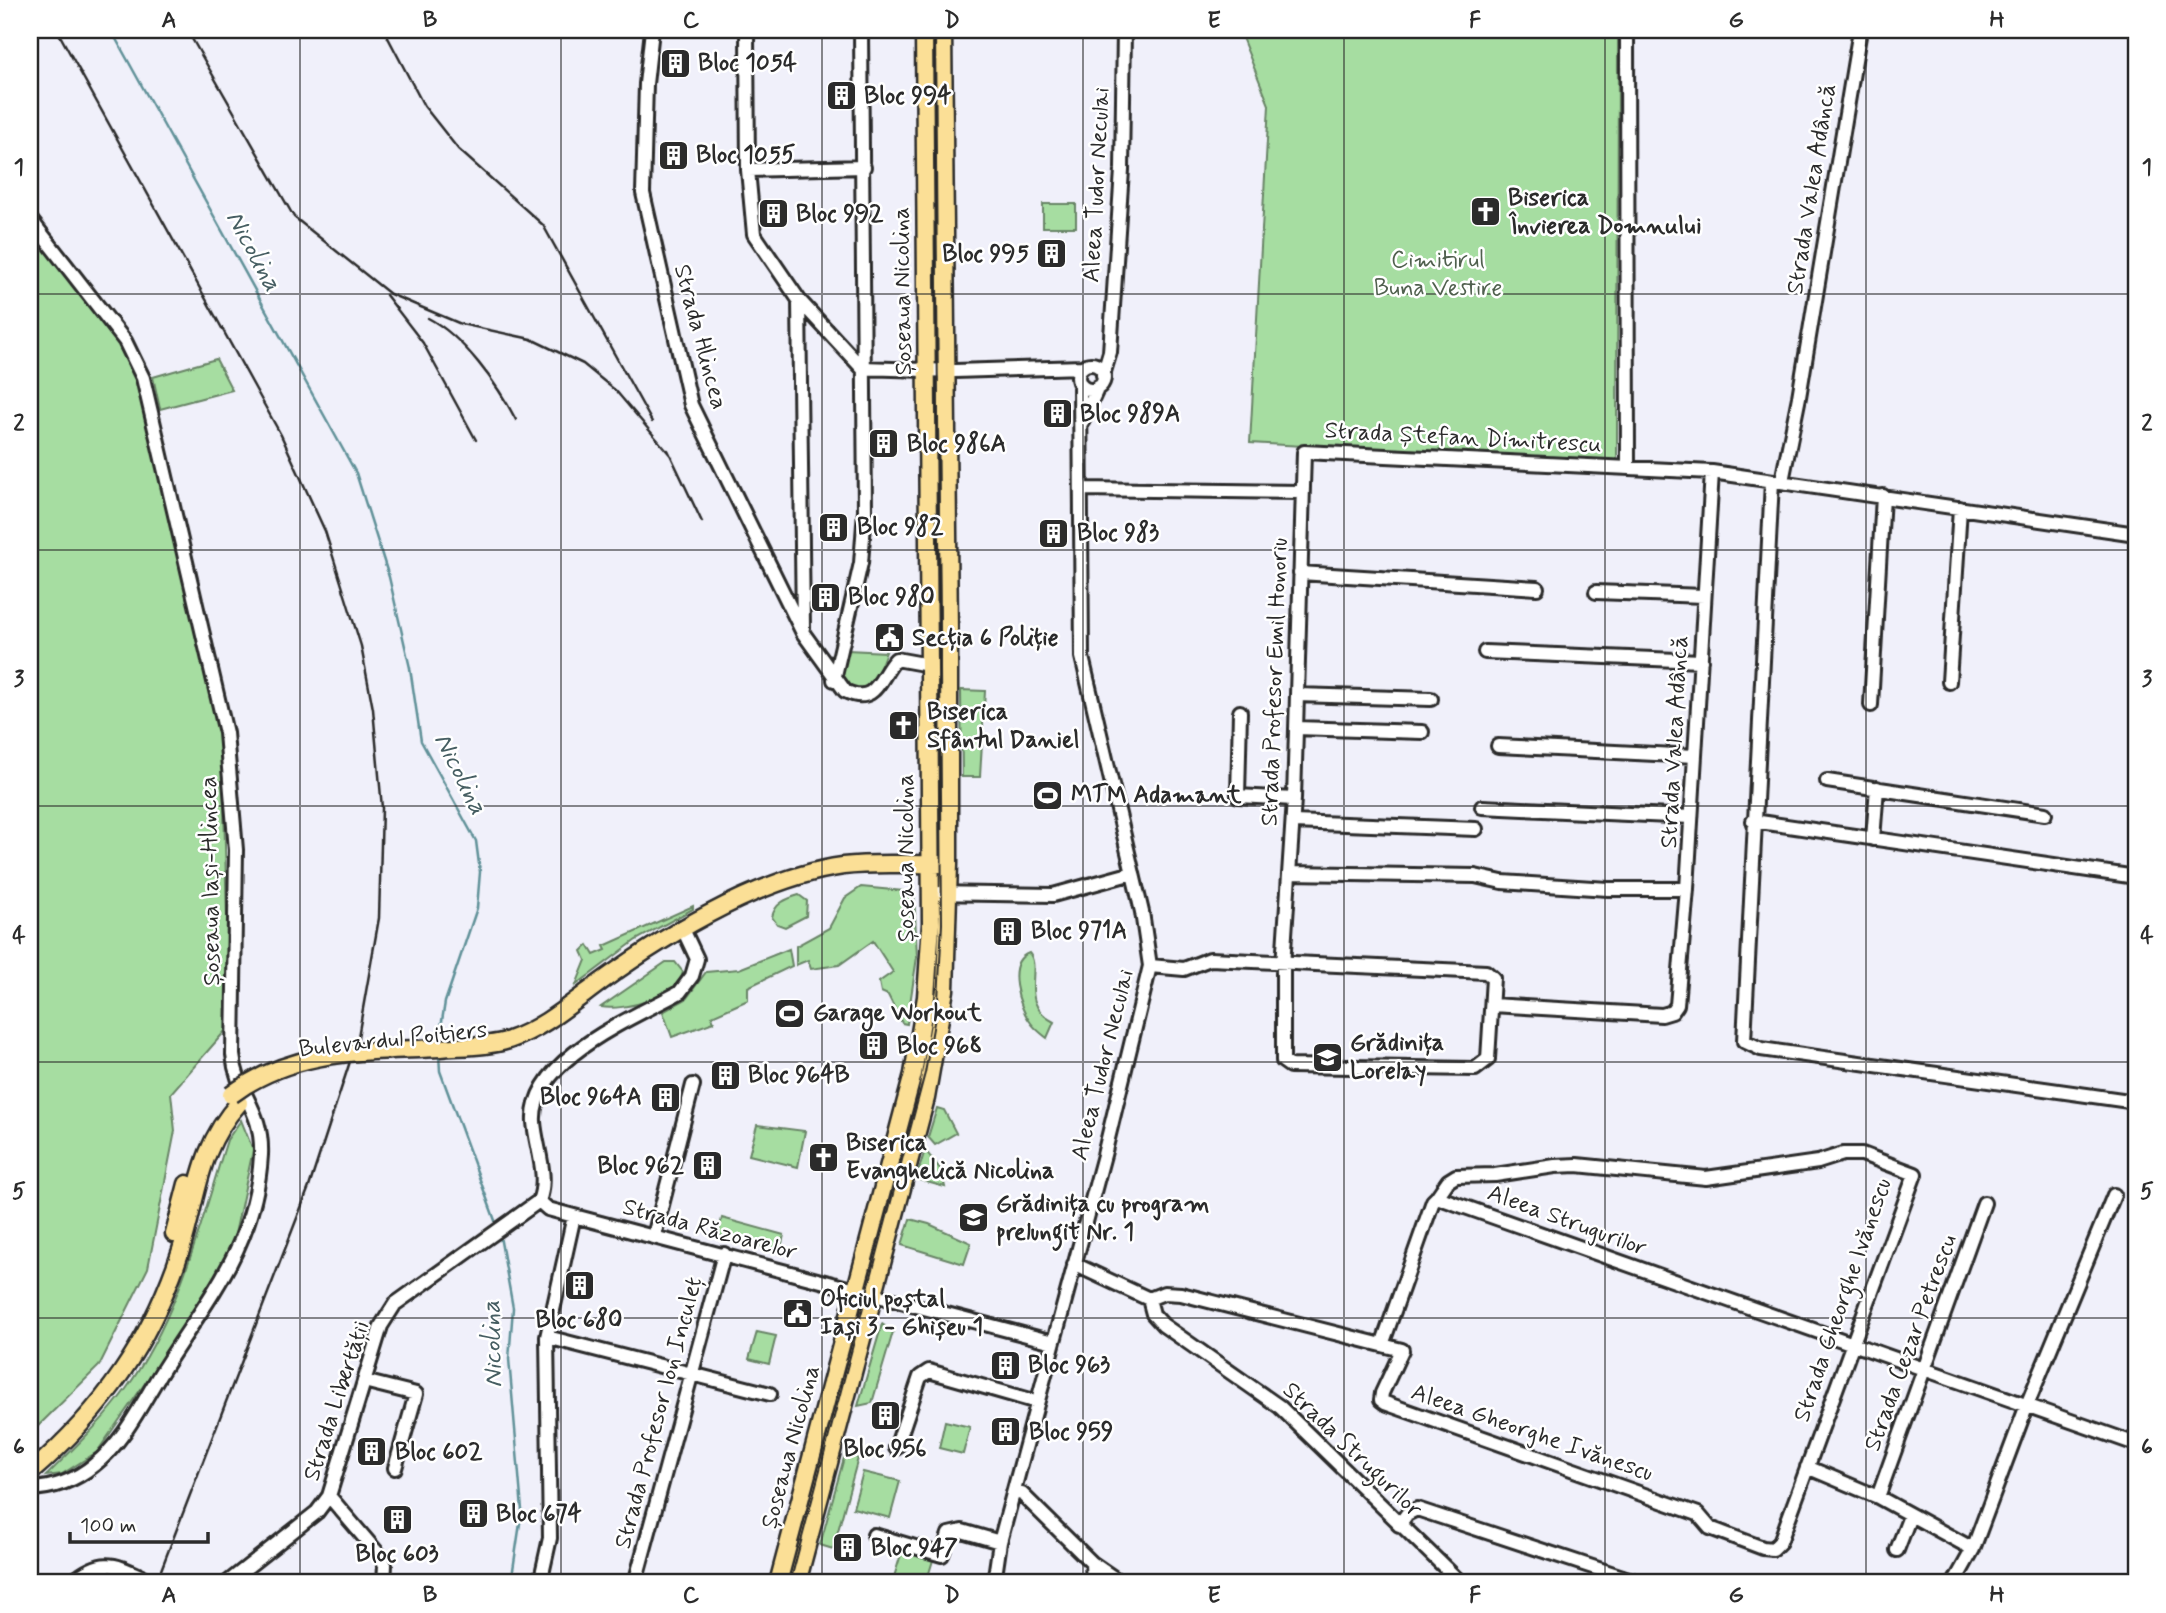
<svg xmlns="http://www.w3.org/2000/svg" width="2166" height="1613" font-family="Mynerve,sans-serif">
<style>
.green{fill:#a6dda1;stroke:#688466;stroke-width:2}
.lines{fill:none;stroke-linecap:round;stroke-linejoin:round}
.stream{stroke:#619198;stroke-width:2.5}
.minor-casing{stroke:#2b2b2b;stroke-width:18}
.major-casing{stroke:#2b2b2b;stroke-width:21}
.minor{stroke:#fff;stroke-width:12}
.major{stroke:#fbdf96;stroke-width:16}
.tram{stroke:#2b2b2b;stroke-width:2}
.rail{stroke:#2b2b2b;stroke-width:2.5}
.major-bridge-casing{stroke:#2b2b2b;stroke-width:21;stroke-linecap:butt}
.major-bridge{stroke:#fbdf96;stroke-width:16}
.grid{fill:none;stroke:#2b2b2b;stroke-width:2;stroke-opacity:0.55}
.labels{text-anchor:middle;dominant-baseline:central;stroke-width:5;stroke-linejoin:round;paint-order:stroke}
.poi-label{font-size:24px;font-weight:bold;fill:#2b2b2b;stroke:#fff;text-anchor:start}
.street-label{font-size:24px;fill:#2b2b2b;stroke:#fff}
.park-label{font-size:24px;fill:#50604e;stroke:#fff}
.water-label{font-size:26px;font-style:italic;fill:#465e62;stroke:#fff}
.neatline{fill:none;stroke:#2b2b2b;stroke-width:2.5}
.grid-label{font-size:23px;text-anchor:middle;font-weight:bold;fill:#2b2b2b}
</style>
<rect width="100%" height="100%" fill="#f0f0fa"/>
<filter id="ink" filterUnits="userSpaceOnUse"><feTurbulence type="fractalNoise" baseFrequency=".0143" numOctaves="2"/><feDisplacementMap in="SourceGraphic" scale="14" xChannelSelector="R" yChannelSelector="G"/><feConvolveMatrix kernelMatrix="1 2 1 2 8 2 1 2 1" color-interpolation-filters="sRGB"/></filter>
<g filter="url(#ink)">
<!-- green -->
<path class="green" d="M1239 30H1618L1617 463 1250 443 1269 105Z
M1043 204H1076V227H1043Z
M30 224 136 358 222 733 227 919 226 1030 171 1093 175 1131 148 1268 99 1366 30 1434Z
M216 359 232 390 160 409 153 377Z
M847 650 886 652 877 675 863 689 848 687 840 669Z
M961 690 985 691 980 777H962Z
M861 887 914 892 917 957 907 1024 902 1023 888 995 881 992 879 982 893 972 873 941 839 965 811 969 808 960 796 965V946L829 928 845 898Z
M799 895 807 901 806 916 785 927 777 924 772 917C775 903 786 899 799 895Z
M693 906V909L636 940 576 985 586 960 582 951 588 945 594 955 606 950 604 946Z
M789 949 792 966 748 987V1000L712 1016 714 1022 672 1037 663 1012 686 999 706 972 739 969Z
M1029 953C1043 968 1017 1003 1054 1022L1047 1038C1042 1034 1035 1029 1031 1023 1019 1008 1004 962 1029 953Z
M666 962H675L683 972C678 998 623 1011 601 1007Z
M937 1108 944 1110 956 1133 935 1145 928 1137Z
M241 1120 253 1150 232 1248 157 1366 97 1452 62 1474 46 1476C74 1448 103 1421 126 1389 179 1316 200 1225 227 1140Z
M757 1125 805 1131 798 1167 749 1155Z
M925 1150 941 1170 945 1187 916 1179Z
M722 1218 784 1235 780 1252 718 1235Z
M910 1219 929 1224 971 1243 964 1264 902 1245Z
M882 1324 893 1332 872 1403 858 1406Z
M757 1332 776 1336 769 1364 749 1359Z
M945 1421 970 1427 963 1454 939 1448Z
M845 1454 858 1458 833 1549 820 1545Z
M863 1472 900 1481 890 1518 853 1508Z
M903 1548 934 1557 926 1583 893 1580Z"/>
<g class="lines">
<!-- stream -->
<path class="stream" d="M111 30 356 473 389 577 410 668 421 741 476 841 480 872 477 908 445 1002 439 1040
M439 1054 440 1071 497 1226
M500 1236 513 1308 509 1359 522 1510 511 1583"/>
<defs>
<path id="minor" d="M652 30 646 84 643 193 691 405 803 633 845 691C877 707 880 675 896 659L929 665
M747 30 748 170 754 234 799 300 862 368 955 371 1083 367
M1627 30 1628 467
M748 170 864 167
M30 219 125 341 143 378 226 733 236 850 233 1055C237 1096 263 1108 261 1155 256 1245 207 1299 162 1371 142 1403 124 1442 94 1465 76 1480 53 1488 30 1489
M799 300 803 628
M1078 377a13 13 0 1 1 26 0a13 13 0 1 1-26 0Z
M1103 375 1110 352 1122 170 1124 30
M1082 422 1098 387
M1772 481 1744 1041 1761 1049 2136 1102
M1782 481 1799 397 1860 30
M1081 489 1302 492
M1300 573 1537 588
M1596 592 1704 596
M1485 652 1701 661
M834 680 861 563 865 511 861 30
M1949 682 1960 508
M1297 695 1431 699
M1871 705 1883 496
M1240 712 1238 796 1294 799
M1296 728 1422 732
M1498 746 1695 756
M1827 781 2045 814
M1482 807 1691 817
M1753 821 2136 877
M1293 822 1476 829
M1873 839 1877 788
M1289 873 1475 876 1502 882 1608 889H1687
M930 893 1053 895 1133 873
M1150 966 1184 969 1210 959 1486 972 1493 978 1488 1059 1475 1069 1290 1066 1283 1061V965L1294 799 1304 452 1712 472 2136 534
M1492 1005 1662 1015 1672 1012 1677 1005 1687 889 1712 472
M539 1201 548 1209 574 1216 1053 1342
M654 1236 693 1085
M1074 1264 1149 1299 1164 1293 1181 1294 1382 1345 1433 1201 1437 1197 2136 1444
M1149 1299 1153 1314 1163 1325 1280 1407 1461 1583
M547 1337 770 1394
M1382 1345 1402 1350 1382 1393 1381 1400 1385 1403 1698 1514 1710 1528 1763 1548 1773 1549 1780 1542 1915 1174 1862 1154H1843L1818 1162 1706 1178 1577 1165 1555 1166 1495 1175 1456 1176 1448 1181 1437 1197
M364 1381 416 1394 395 1468
M896 1448 920 1377 929 1371 1037 1402
M1807 1467 1878 1497 1973 1549
M1014 1492 1022 1494 1092 1563 1121 1583
M329 1496 381 1557 385 1565 384 1583
M1878 1497 1984 1203
M1399 1525 1407 1514 1417 1509 1641 1583
M874 1535 942 1555 949 1534 962 1531 1000 1542
M1897 1550 1910 1516
M1092 1563 1093 1583
M71 1583C106 1553 118 1567 156 1583
M227 1583 317 1512 329 1496 381 1326 395 1304 539 1201C549 1176 536 1148 534 1122 530 1058 636 1017 680 992L692 976 697 959 682 927
M540 1583 550 1538 547 1337 574 1216
M635 1583 724 1254
M994 1583 1000 1542 1104 1155 1150 966 1142 912 1082 657 1080 383
M1954 1583 1973 1549 2027 1405 2114 1195"/>
<path id="major" d="M586 993C655 941 756 878 843 866 875 862 908 865 940 864
M174 1234 187 1184
M30 1473C104 1409 150 1343 181 1250 198 1196 198 1148 239 1103
M778 1583 913 1074 926 997 931 924 924 30
M797 1583 926 1098 945 990 949 864V633L943 30"/>
</defs>
<!-- minor casing -->
<use href="#minor" class="minor-casing"/>
<!-- major casing -->
<use href="#major" class="major-casing"/>
<!-- minor -->
<use href="#minor" class="minor"/>
<!-- major -->
<use href="#major" class="major"/>
<!-- tram -->
<path class="tram" d="M790 1583 925 1073 938 1000 942 924 935 30"/>
<!-- rail -->
<path class="rail" d="M57 30 281 435 325 531 361 646 373 709 382 808 379 918 358 1037 309 1187 156 1583
M187 30 294 217 390 294 461 324 531 339 583 364 616 391 672 457
M384 30 424 106 458 149 543 225 652 422
M386 295 423 343 476 440
M428 318C463 336 498 385 516 420
M668 450 702 522"/>
<defs>
<path id="major-bridge" d="M231 1095C294 1048 365 1052 440 1048 463 1046 487 1047 509 1040 538 1030 562 1011 586 993"/>
</defs>
<!-- major-bridge casing -->
<use href="#major-bridge" class="major-bridge-casing"/>
<!-- major-bridge -->
<use href="#major-bridge" class="major-bridge"/>
</g>
</g>
<!-- grid -->
<path class="grid" d="M300 30V1583M561 30V1583M822 30V1583M1083 30V1583M1344 30V1583M1605 30V1583M1866 30V1583M30 294H2136M30 550H2136M30 806H2136M30 1062H2136M30 1318H2136"/>
<!-- icons -->
<defs>
<symbol id="building-square" viewBox="-11 -11 22 22"><rect x="-9" y="-9" width="18" height="18" rx="4" fill="#2b2b2b" stroke="#fff"/><path d="M-4-6H4V6H1V3H-1V6H-4ZM-2.5-4.3h1.7v1.8h-1.7ZM.8-4.3h1.7v1.8H.8ZM-2.5-1h1.7V.8h-1.7ZM.8-1h1.7V.8H.8Z" fill="#fff"/></symbol>
<symbol id="church-square" viewBox="-11 -11 22 22"><rect x="-9" y="-9" width="18" height="18" rx="4" fill="#2b2b2b" stroke="#fff"/><path d="M-1.2-6h2.4v3.5h3.3v2.4h-3.3V6h-2.4V-.1h-3.3v-2.4h3.3Z" fill="#fff"/></symbol>
<symbol id="civic-square" viewBox="-11 -11 22 22"><rect x="-9" y="-9" width="18" height="18" rx="4" fill="#2b2b2b" stroke="#fff"/><path d="M-.6-6.5H3V-4.5H.6V-3L4-1V1h2V6H-6V1h2V-1L-.6-3ZM-1.2 2.5V6h2.4V2.5Z" fill="#fff"/></symbol>
<symbol id="stadium-square" viewBox="-11 -11 22 22"><rect x="-9" y="-9" width="18" height="18" rx="4" fill="#2b2b2b" stroke="#fff"/><path d="M0-5a6.5 5 0 1 0 0 10a6.5 5 0 1 0 0-10ZM-3.5-1.8h7v3.6h-7Z" fill="#fff"/></symbol>
<symbol id="school-square" viewBox="-11 -11 22 22"><rect x="-9" y="-9" width="18" height="18" rx="4" fill="#2b2b2b" stroke="#fff"/><path d="M0-5L7-2L0 1L-7-2ZM-4 1L0 2.5L4 1V4Q0 6-4 4Z" fill="#fff"/></symbol>
</defs>
<g fill-rule="evenodd">
<use href="#building-square" x="658" y="46" width="35" height="35"/>
<use href="#building-square" x="824" y="78" width="35" height="35"/>
<use href="#building-square" x="656" y="138" width="35" height="35"/>
<use href="#church-square" x="1468" y="194" width="35" height="35"/>
<use href="#building-square" x="756" y="196" width="35" height="35"/>
<use href="#building-square" x="1034" y="236" width="35" height="35"/>
<use href="#building-square" x="1040" y="396" width="35" height="35"/>
<use href="#building-square" x="866" y="426" width="35" height="35"/>
<use href="#building-square" x="816" y="510" width="35" height="35"/>
<use href="#building-square" x="1036" y="516" width="35" height="35"/>
<use href="#building-square" x="808" y="580" width="35" height="35"/>
<use href="#civic-square" x="872" y="620" width="35" height="35"/>
<use href="#church-square" x="886" y="708" width="35" height="35"/>
<use href="#stadium-square" x="1030" y="778" width="35" height="35"/>
<use href="#building-square" x="990" y="914" width="35" height="35"/>
<use href="#stadium-square" x="772" y="996" width="35" height="35"/>
<use href="#building-square" x="856" y="1028" width="35" height="35"/>
<use href="#school-square" x="1310" y="1040" width="35" height="35"/>
<use href="#building-square" x="708" y="1058" width="35" height="35"/>
<use href="#building-square" x="648" y="1080" width="35" height="35"/>
<use href="#church-square" x="806" y="1140" width="35" height="35"/>
<use href="#building-square" x="690" y="1148" width="35" height="35"/>
<use href="#school-square" x="956" y="1200" width="35" height="35"/>
<use href="#building-square" x="562" y="1268" width="35" height="35"/>
<use href="#civic-square" x="780" y="1296" width="35" height="35"/>
<use href="#building-square" x="988" y="1348" width="35" height="35"/>
<use href="#building-square" x="868" y="1398" width="35" height="35"/>
<use href="#building-square" x="988" y="1414" width="35" height="35"/>
<use href="#building-square" x="354" y="1434" width="35" height="35"/>
<use href="#building-square" x="456" y="1496" width="35" height="35"/>
<use href="#building-square" x="380" y="1502" width="35" height="35"/>
<use href="#building-square" x="830" y="1530" width="35" height="35"/>
</g>
<g class="labels">
<!-- poi labels -->
<g class="poi-label">
<text x="698" y="63">Bloc 1054</text>
<text x="864" y="96">Bloc 994</text>
<text x="696" y="155">Bloc 1055</text>
<text x="1508" y="198">Biserica<tspan x="1508" dy="28">Învierea Domnului</tspan></text>
<text x="796" y="214">Bloc 992</text>
<text x="1029" y="254" text-anchor="end">Bloc 995</text>
<text x="1080" y="414">Bloc 989A</text>
<text x="907" y="444">Bloc 986A</text>
<text x="857" y="527">Bloc 982</text>
<text x="1077" y="533">Bloc 983</text>
<text x="848" y="597">Bloc 980</text>
<text x="912" y="638">Secția 6 Poliție</text>
<text x="927" y="712">Biserica<tspan x="927" dy="28">Sfântul Daniel</tspan></text>
<text x="1071" y="795">MTM Adamant</text>
<text x="1031" y="931">Bloc 971A</text>
<text x="813" y="1013">Garage Workout</text>
<text x="1350" y="1043">Grădinița<tspan x="1350" dy="28">Lorelay</tspan></text>
<text x="897" y="1046">Bloc 968</text>
<text x="748" y="1075">Bloc 964B</text>
<text x="642" y="1097" text-anchor="end">Bloc 964A</text>
<text x="846" y="1143">Biserica<tspan x="846" dy="28">Evanghelică Nicolina</tspan></text>
<text x="684" y="1166" text-anchor="end">Bloc 962</text>
<text x="996" y="1204">Grădinița cu program<tspan x="996" dy="28">prelungit Nr. 1</tspan></text>
<text x="820" y="1299">Oficiul poștal<tspan x="820" dy="28">Iași 3 - Ghișeu 1</tspan></text>
<text x="579" y="1320" text-anchor="middle">Bloc 680</text>
<text x="1028" y="1365">Bloc 963</text>
<text x="1029" y="1432">Bloc 959</text>
<text x="885" y="1449" text-anchor="middle">Bloc 956</text>
<text x="395" y="1452">Bloc 602</text>
<text x="496" y="1514">Bloc 674</text>
<text x="871" y="1548">Bloc 947</text>
<text x="397" y="1554" text-anchor="middle">Bloc 603</text>
</g>
<!-- street labels -->
<g class="street-label">
<text transform="translate(1097 185) rotate(-87)">Aleea Tudor Neculai</text>
<text transform="translate(1812 189) rotate(-81)">Strada Valea Adâncă</text>
<text transform="translate(903 291) rotate(-91)">Șoseaua Nicolina</text>
<text transform="translate(700 337) rotate(75)">Strada Hlincea</text>
<text transform="translate(1463 438) rotate(3)">Strada Ștefan Dimitrescu</text>
<text transform="translate(1275 682) rotate(-88)">Strada Profesor Emil Honoriu</text>
<text transform="translate(1675 742) rotate(-87)">Strada Valea Adâncă</text>
<text transform="translate(906 858) rotate(-90)">Șoseaua Nicolina</text>
<text transform="translate(211 881) rotate(-91)">Șoseaua Iași-Hlincea</text>
<text transform="translate(393 1040) rotate(-6)">Bulevardul Poitiers</text>
<text transform="translate(1103 1065) rotate(-76)">Aleea Tudor Neculai</text>
<text transform="translate(1567 1221) rotate(20)">Aleea Strugurilor</text>
<text transform="translate(710 1230) rotate(15)">Strada Răzoarelor</text>
<text transform="translate(1843 1300) rotate(-71)">Strada Gheorghe Ivănescu</text>
<text transform="translate(1911 1343) rotate(-70)">Strada Cezar Petrescu</text>
<text transform="translate(337 1401) rotate(-72)">Strada Libertății</text>
<text transform="translate(659 1413) rotate(-75)">Strada Profesor Ion Inculeț</text>
<text transform="translate(1532 1433) rotate(19)">Aleea Gheorghe Ivănescu</text>
<text transform="translate(791 1447) rotate(-75)">Șoseaua Nicolina</text>
<text transform="translate(1352 1450) rotate(44)">Strada Strugurilor</text>
</g>
<!-- park labels -->
<g class="park-label">
<text x="1438" y="260">Cimitirul<tspan x="1438" dy="28">Buna Vestire</tspan></text>
</g>
<!-- water labels -->
<g class="water-label">
<text transform="translate(253 251) rotate(61)">Nicolina</text>
<text transform="translate(460 774) rotate(63)">Nicolina</text>
<text transform="translate(493 1344) rotate(-92)">Nicolina</text>
</g>
</g>
<!-- margin -->
<rect width="2166" height="1613" fill="none" stroke="#fff" stroke-width="77"/>
<!-- scale -->
<path d="M70 1532v10h138v-10" fill="none" stroke="#2b2b2b" stroke-width="3.5"/>
<text x="80" y="1532" font-size="21" fill="#2b2b2b" stroke="#ffffff" stroke-width="5" paint-order="stroke">100 m</text>
<rect x="38" y="38" width="2090" height="1536" class="neatline"/>
<g class="grid-label">
<text x="169" y="27">A</text>
<text x="430" y="27">B</text>
<text x="691" y="27">C</text>
<text x="952" y="27">D</text>
<text x="1214" y="27">E</text>
<text x="1475" y="27">F</text>
<text x="1736" y="27">G</text>
<text x="1997" y="27">H</text>
<text x="19" y="174">1</text>
<text x="2147" y="174">1</text>
<text x="19" y="430">2</text>
<text x="2147" y="430">2</text>
<text x="19" y="686">3</text>
<text x="2147" y="686">3</text>
<text x="19" y="942">4</text>
<text x="2147" y="942">4</text>
<text x="19" y="1198">5</text>
<text x="2147" y="1198">5</text>
<text x="19" y="1454">6</text>
<text x="2147" y="1454">6</text>
<text x="169" y="1602">A</text>
<text x="430" y="1602">B</text>
<text x="691" y="1602">C</text>
<text x="952" y="1602">D</text>
<text x="1214" y="1602">E</text>
<text x="1475" y="1602">F</text>
<text x="1736" y="1602">G</text>
<text x="1997" y="1602">H</text>
</g>
</svg>
